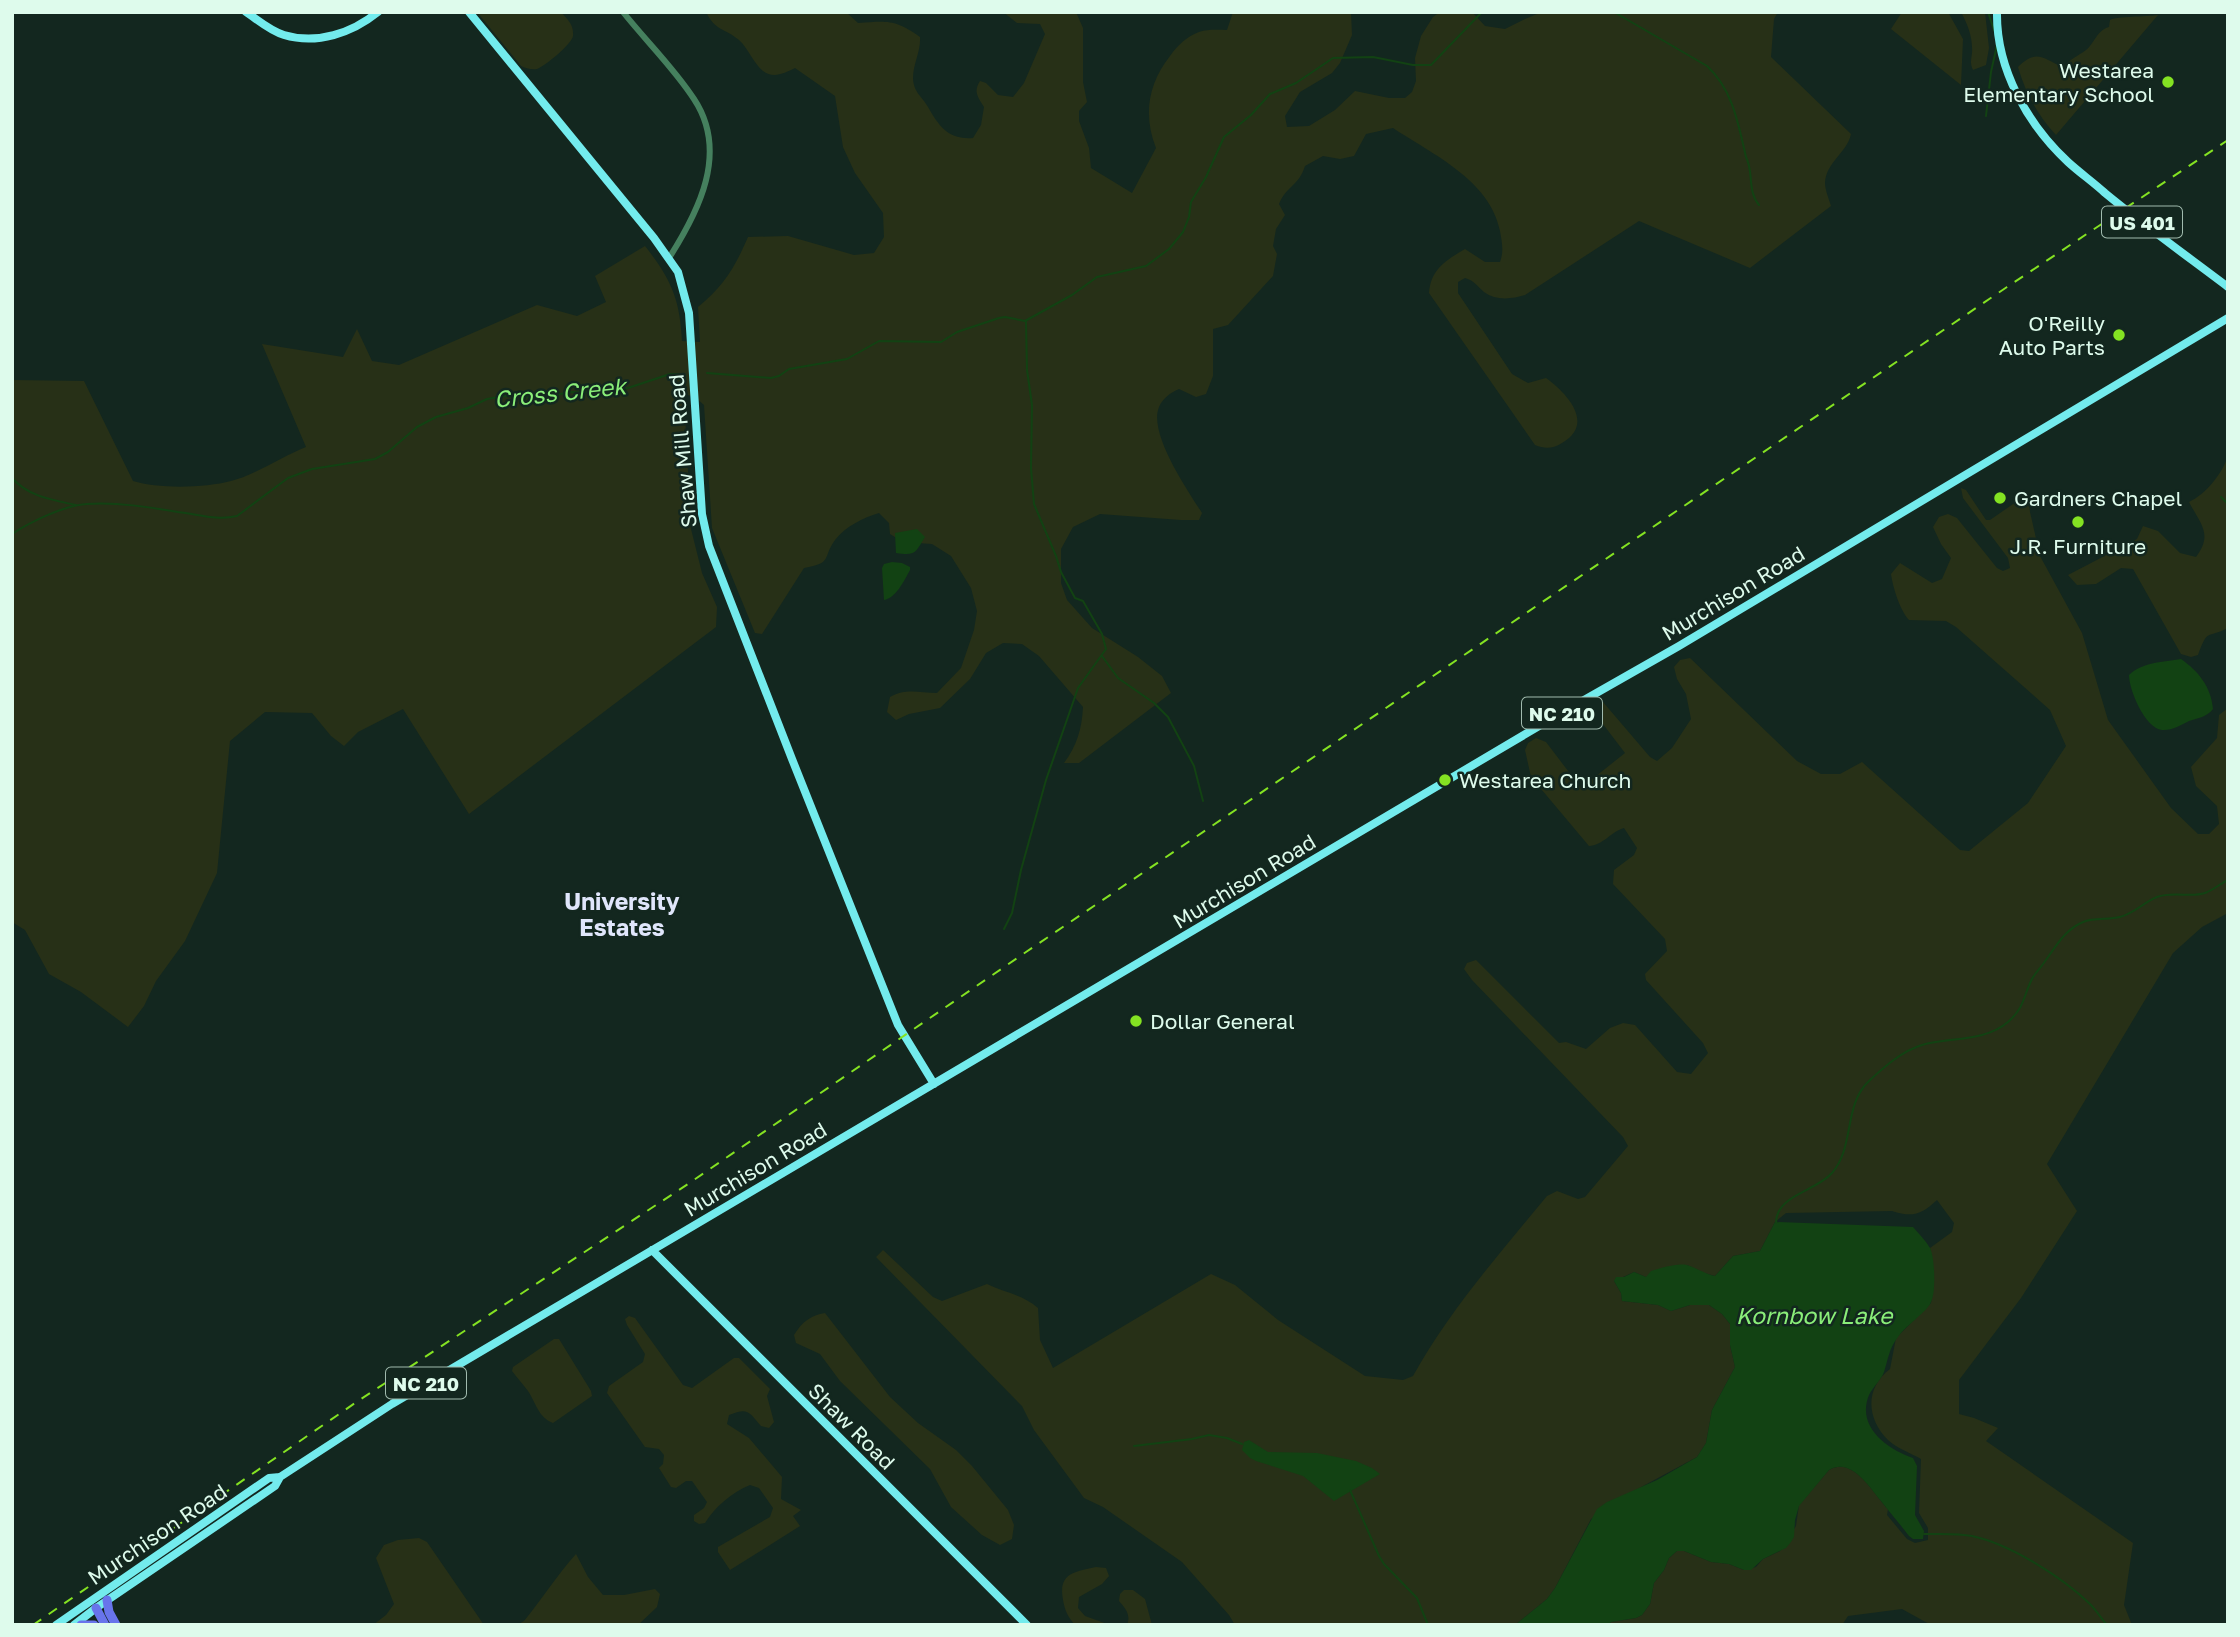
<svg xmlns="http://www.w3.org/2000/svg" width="2240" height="1637" font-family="'Golos Text',sans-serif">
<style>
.green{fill:#273017}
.water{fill:#124213}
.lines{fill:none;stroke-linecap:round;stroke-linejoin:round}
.stream{stroke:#124213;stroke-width:2}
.minor{stroke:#45805e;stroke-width:6}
.major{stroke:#73ebed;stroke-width:8}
.highway{stroke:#6874eb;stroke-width:9}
.rail{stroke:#84e222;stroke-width:2;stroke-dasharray:10 9;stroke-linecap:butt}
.poi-dot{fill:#84e222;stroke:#13271f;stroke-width:2.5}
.labels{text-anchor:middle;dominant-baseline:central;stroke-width:5;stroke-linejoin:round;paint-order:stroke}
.shield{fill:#13271f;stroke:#a1bbae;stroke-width:2}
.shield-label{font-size:19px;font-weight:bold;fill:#defbec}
.poi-label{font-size:21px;fill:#defbec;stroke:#13271f;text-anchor:start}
.street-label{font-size:21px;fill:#defbec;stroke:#13271f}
.water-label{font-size:23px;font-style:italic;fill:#8aee79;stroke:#13271f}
.neighbourhood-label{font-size:23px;font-weight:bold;fill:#e0e6fb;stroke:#13271f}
</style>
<rect width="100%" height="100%" fill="#13271f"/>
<!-- green -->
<path class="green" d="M477 12H561C568 20 574 25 573 36 572 44 545 66 537 69 532 70 525 68 521 66Z
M706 12H846L858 23C887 21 895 19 920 37 921 52 913 63 913 79 914 93 922 96 928 107 939 126 948 140 973 138L981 125 984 107C978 97 973 92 980 81L986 83 998 95 1013 97 1024 83 1045 34 1040 24 1017 23 1003 12H1076L1083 28V82L1087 102 1079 111V121L1089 148 1091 168 1132 193 1156 148C1143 115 1148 84 1170 56 1178 45 1186 37 1199 32 1208 29 1218 30 1227 30L1233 12H1351L1352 35 1340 63 1332 73 1300 92 1285 116 1287 127 1309 126 1335 110 1355 91 1389 98H1405L1412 92 1416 81 1415 58 1421 36 1433 17 1440 12H1472L1485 26 1505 29 1525 19 1542 12H1778L1774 19 1771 57 1851 134C1847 153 1826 162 1825 183 1825 190 1829 199 1831 206L1750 268 1639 221 1525 295C1512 299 1496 301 1484 292 1477 286 1475 281 1465 278L1458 282V293L1512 374 1528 383 1546 378C1568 394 1595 424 1562 443 1552 449 1545 449 1535 445L1429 293C1431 269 1445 261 1465 249L1485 262H1500C1504 251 1502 243 1500 231 1490 180 1432 154 1393 128L1366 134 1354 156 1340 159 1323 156 1305 166C1298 187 1287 185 1279 204L1285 215 1276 229 1273 246 1277 254 1273 276 1228 325 1213 329V376L1206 394 1196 397 1179 389C1170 393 1163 398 1159 407 1148 433 1188 491 1202 513L1199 520H1181L1100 514 1073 527 1061 549V583L1067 600 1092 628 1138 657 1162 676 1171 693 1079 763H1064C1077 746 1082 728 1083 707L1039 656 1022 644 1003 643 986 653 970 679 940 708 909 714 896 720 887 712 890 697C907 688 918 693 937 693L961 668 974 630 977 611 971 588 951 556 932 544 903 542 890 534 889 523 879 513C863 518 846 526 835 540 822 558 833 563 804 568L762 634 755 633 712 528 704 405 695 397 684 394 691 529 702 573 717 607 716 627 469 814 403 709 358 732 344 746 331 736 312 713 265 712 230 741 217 873 185 941 156 981 144 1006 128 1027 81 992 49 974 25 930 12 922V380L84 381 133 481C158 489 205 488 231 481 253 476 283 456 306 447L262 344 343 357 357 329 372 361 399 365 537 305 577 316 606 302 595 276 645 246C671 279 680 299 682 341L700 342 698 307C724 286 735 267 748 237L788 236 854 255 874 253 884 237 883 213 855 173 843 147 835 96 795 68C785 73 773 79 763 71 754 64 748 48 739 40 725 28 715 31 706 12Z
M1902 12H1948L1963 39 1961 85 1891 29Z
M1961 12H1985L1989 48 1986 65 1973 70C1970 63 1971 61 1972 53 1973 38 1968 25 1961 12Z
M2158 15 2056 135C2037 114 2026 94 2018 67 2037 48 2043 59 2063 67 2070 59 2078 56 2086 50 2095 43 2096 31 2109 27L2110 20C2117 16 2146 17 2158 15Z
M2228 456V628C2206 639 2208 628 2198 655L2191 657 2181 654 2133 569 2121 568 2096 584 2077 585 2068 575 2137 539 2143 526 2158 531 2180 553 2196 557C2213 534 2201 525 2189 502 2206 494 2222 474 2228 456Z
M1961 488 1966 490 1986 520H1990L2016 502 2023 492 2028 495 2030 512 2040 556 2082 633 2108 720 2171 808 2198 834H2209L2219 824 2217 806 2196 786 2191 767 2217 738 2219 715 2228 708V913L2202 927 2173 953 2047 1164 2077 1211 2021 1298 1959 1380V1414L1974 1418 1998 1428 1986 1441 2133 1543 2124 1605 2132 1625H1931L1902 1609 1848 1616 1842 1625H1608L1611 1622 1636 1618 1642 1615 1650 1604 1654 1583 1664 1570 1669 1558 1677 1551H1684L1711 1562 1729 1564 1744 1570 1756 1567 1763 1559 1780 1551 1796 1526 1799 1505 1829 1470C1854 1455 1874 1495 1888 1509L1887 1515 1907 1539 1915 1543 1928 1540V1528L1919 1513 1921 1459C1911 1453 1896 1448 1888 1440 1867 1419 1864 1389 1890 1369L1896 1338 1931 1303 1934 1283 1930 1248 1952 1232 1954 1223 1937 1200C1922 1214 1913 1218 1892 1211L1786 1213 1775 1222 1760 1251 1733 1256 1715 1276 1704 1273 1687 1265 1646 1277 1634 1272 1614 1281 1621 1293 1622 1301 1658 1305 1671 1311 1690 1305H1709L1722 1314 1730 1324V1345L1735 1367 1712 1410 1706 1443 1697 1457 1643 1486 1591 1519 1555 1588 1547 1599 1515 1625H1235L1229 1615 1182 1562 1103 1507 1084 1498 1034 1430 1022 1406 876 1257 883 1250 933 1297 942 1301 987 1284C1005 1293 1022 1294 1038 1308L1040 1340 1053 1368 1211 1274 1235 1285 1278 1320 1365 1376 1403 1380 1413 1376C1449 1311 1500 1253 1547 1196L1557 1191 1578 1199 1585 1197 1628 1146 1623 1137 1472 980 1464 969 1467 963 1476 960 1559 1043 1566 1042 1586 1049 1610 1028 1623 1023 1635 1025 1677 1072 1691 1074 1708 1053 1703 1043 1646 980 1645 974 1667 951 1665 939 1613 884 1614 870 1634 855 1637 848 1624 828C1612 831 1602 846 1589 846L1531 777 1525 750 1528 743 1536 738 1546 742 1581 788 1625 753 1593 711 1597 704 1603 702 1650 757 1657 761 1672 748 1691 719 1686 694 1677 679 1674 667 1680 660 1690 658 1797 761 1821 774H1840L1862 762 1960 850 1969 851 2028 803 2066 746 2050 710 1956 627 1946 621 1909 620C1900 610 1893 588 1891 574L1900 563 1932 583 1942 579 1951 558 1941 544 1933 527 1939 517 1948 514 1957 518 1997 568 2003 571 2010 568 2008 558 1963 498Z
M825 1313 890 1397 918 1423 956 1450 972 1466 1008 1510 1014 1525 1012 1539 1000 1545 982 1535 951 1507 930 1469 840 1381 820 1354 796 1343 794 1335C802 1322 811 1315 825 1313Z
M629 1316 635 1318 683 1385 692 1388 734 1358H739L770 1389 767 1396 774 1422 769 1428 761 1426C749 1412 748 1407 729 1415L727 1424 749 1438 782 1477 781 1499 801 1510 793 1516 800 1526 730 1570 718 1552V1547L770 1517 773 1508 759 1488 750 1485C732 1492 715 1507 705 1523L699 1524 694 1521V1515L704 1508 707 1502 692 1481H686L676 1488 671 1487 659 1468 663 1464 664 1455 659 1449 645 1447 607 1393 609 1386 643 1362 645 1354 627 1325 625 1319Z
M554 1339H559L591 1391 592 1396 553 1423C538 1417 536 1403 528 1391 523 1384 517 1378 512 1371L513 1367Z
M419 1538 427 1542 484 1625H373L386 1615 394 1604 376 1558 384 1545 398 1540Z
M576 1554 588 1577 603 1595H624L655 1589 660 1594 657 1607 638 1625H517L524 1621C542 1599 557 1575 576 1554Z
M1096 1567 1106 1568 1109 1576 1102 1584 1079 1597 1078 1608 1085 1616 1110 1625H1075C1068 1617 1065 1611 1063 1600 1058 1573 1074 1572 1096 1567Z
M1124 1590H1133L1145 1599 1152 1625H1127C1131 1615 1126 1609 1119 1601L1120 1594Z"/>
<!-- water -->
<path class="water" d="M917 529 925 537C915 553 916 556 896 553L895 533Z
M892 562 902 563 910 567V570C904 581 896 598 884 600L882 568 884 564Z
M2181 659C2198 671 2211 686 2213 709 2207 717 2198 718 2189 721 2181 725 2171 731 2162 730 2145 728 2129 690 2129 675 2142 662 2164 662 2181 659Z
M1775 1222 1913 1227C1919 1234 1926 1241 1930 1248 1935 1258 1936 1293 1931 1302 1927 1312 1905 1326 1898 1337 1889 1348 1888 1360 1884 1372 1881 1380 1873 1387 1869 1395 1856 1427 1887 1449 1913 1458L1917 1466 1915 1515 1924 1531 1923 1539H1913L1909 1536C1900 1524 1890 1513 1881 1501 1869 1487 1851 1457 1829 1470L1799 1506 1795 1520 1794 1537 1791 1542 1786 1548 1763 1559 1751 1570H1744L1729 1564 1711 1562 1684 1551H1677L1669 1558 1664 1570 1654 1583 1650 1604 1642 1615 1636 1618 1611 1622 1608 1625H1515L1547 1599 1555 1588 1597 1509 1607 1502 1657 1480 1697 1457 1706 1443 1712 1410 1735 1367 1730 1345V1324L1722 1314 1709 1305H1690L1671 1311 1658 1305 1622 1301 1621 1293 1614 1281 1616 1277H1624L1634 1272 1646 1277 1651 1271C1661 1268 1676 1263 1687 1265 1697 1268 1705 1274 1715 1276L1733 1256 1760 1251Z
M1249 1440 1268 1452 1317 1453 1356 1461 1372 1468 1380 1474 1334 1501 1303 1476 1256 1461 1250 1458 1242 1450 1244 1442Z"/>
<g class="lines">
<!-- stream -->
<path class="stream" d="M1614 12 1707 66C1733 90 1738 123 1746 157 1754 172 1747 191 1759 205
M1988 12 1994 30
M1986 116 1991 72 1997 45
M707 373 771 378 779 376 789 369 847 359 879 341 941 342 957 332 999 318 1005 317 1025 321 1072 295 1097 277 1146 266 1169 249 1183 232 1189 217 1191 202 1206 177 1224 137 1251 115 1270 94 1296 83 1333 58 1373 57 1413 65H1431L1482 12
M12 478C29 497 53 500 76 505
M2221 497 2228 504
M12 534C30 522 65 505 87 504 117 502 149 507 178 512 198 514 217 521 237 516L288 478 312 469 375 459 388 452 417 427 436 417 468 408 487 399 505 396 539 398 571 392 602 393 628 388 670 374H683
M1102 656 1118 678 1154 703 1168 717 1194 766 1203 801
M1004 929 1012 913 1021 870 1046 780 1078 688 1106 649 1102 634 1083 601 1075 598 1061 572 1056 556 1034 504 1031 468 1032 405 1027 370 1026 322
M1776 1223C1776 1195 1815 1192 1832 1173 1855 1147 1843 1105 1869 1081 1884 1067 1902 1051 1922 1045 1949 1037 1985 1042 2008 1022 2024 1008 2023 998 2031 981 2034 974 2039 970 2043 964 2055 948 2064 930 2083 922 2094 917 2108 920 2120 917 2135 913 2144 902 2157 897 2173 891 2191 898 2205 893 2213 890 2220 884 2228 880
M1134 1446 1192 1439 1209 1435 1227 1438 1242 1444
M1350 1490 1379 1556 1384 1564 1417 1598 1428 1625
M1924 1534C1939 1534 1957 1533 1972 1536 2010 1544 2062 1577 2090 1604 2096 1610 2101 1618 2107 1625"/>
<!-- minor -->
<path class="minor" d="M623 12C646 41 674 68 694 99 729 152 699 211 669 258"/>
<!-- major -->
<path class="major" d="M246 12C258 20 270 31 284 35 317 45 352 33 378 12
M469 12 654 238 678 272 689 313 702 514 709 546 792 759 898 1025 934 1084
M1997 12C1996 69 2028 125 2068 162 2080 173 2093 182 2105 193 2145 226 2187 256 2228 287
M652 1250 1027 1625
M56 1625 269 1478 280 1477 392 1404 1556 716 1679 646 2228 318
M74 1625 96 1608 275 1486 280 1477"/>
<!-- highway -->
<path class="highway" d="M107 1600 109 1612 116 1625
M96 1608 105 1625
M81 1625H94"/>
<!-- rail -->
<path class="rail" d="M33 1625 358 1401 688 1184 1026 952 2007 287 2228 140"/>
</g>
<!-- markers -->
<g class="poi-dot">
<circle cx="2168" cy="82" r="7"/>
<circle cx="2119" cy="335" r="7"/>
<circle cx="2000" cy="498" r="7"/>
<circle cx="2078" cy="522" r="7"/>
<circle cx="1445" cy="780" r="7"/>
<circle cx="1136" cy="1021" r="7"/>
</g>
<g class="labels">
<!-- shield labels -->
<g class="shield">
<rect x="2102" y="206.5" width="80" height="31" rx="5"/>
<rect x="1522" y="697.5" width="80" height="31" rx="5"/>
<rect x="386" y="1367.5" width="80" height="31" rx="5"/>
</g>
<g class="shield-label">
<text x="2142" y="222">US 401</text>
<text x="1562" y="713">NC 210</text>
<text x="426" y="1383">NC 210</text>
</g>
<!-- poi labels -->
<g class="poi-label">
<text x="2154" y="70" text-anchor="end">Westarea<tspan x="2154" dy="24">Elementary School</tspan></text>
<text x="2105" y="323" text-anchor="end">O'Reilly<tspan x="2105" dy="24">Auto Parts</tspan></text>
<text x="2014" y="498">Gardners Chapel</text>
<text x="2078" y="546" text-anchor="middle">J.R. Furniture</text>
<text x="1459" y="780">Westarea Church</text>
<text x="1150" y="1021">Dollar General</text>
</g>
<!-- street labels -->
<g class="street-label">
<text transform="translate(682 451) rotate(-95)">Shaw Mill Road</text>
<text transform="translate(1733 593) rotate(-31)">Murchison Road</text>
<text transform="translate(1244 881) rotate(-31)">Murchison Road</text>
<text transform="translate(755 1169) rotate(-31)">Murchison Road</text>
<text transform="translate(852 1426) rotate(45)">Shaw Road</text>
<text transform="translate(157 1534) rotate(-34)">Murchison Road</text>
</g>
<!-- water labels -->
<g class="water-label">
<text transform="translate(560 392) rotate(-6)">Cross Creek</text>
<text x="1814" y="1315">Kornbow Lake</text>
</g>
<!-- neighbourhood labels -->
<g class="neighbourhood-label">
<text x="622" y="901">University<tspan x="622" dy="26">Estates</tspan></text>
</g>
</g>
<!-- border -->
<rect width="2240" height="1637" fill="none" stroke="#defbec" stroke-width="28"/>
</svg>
